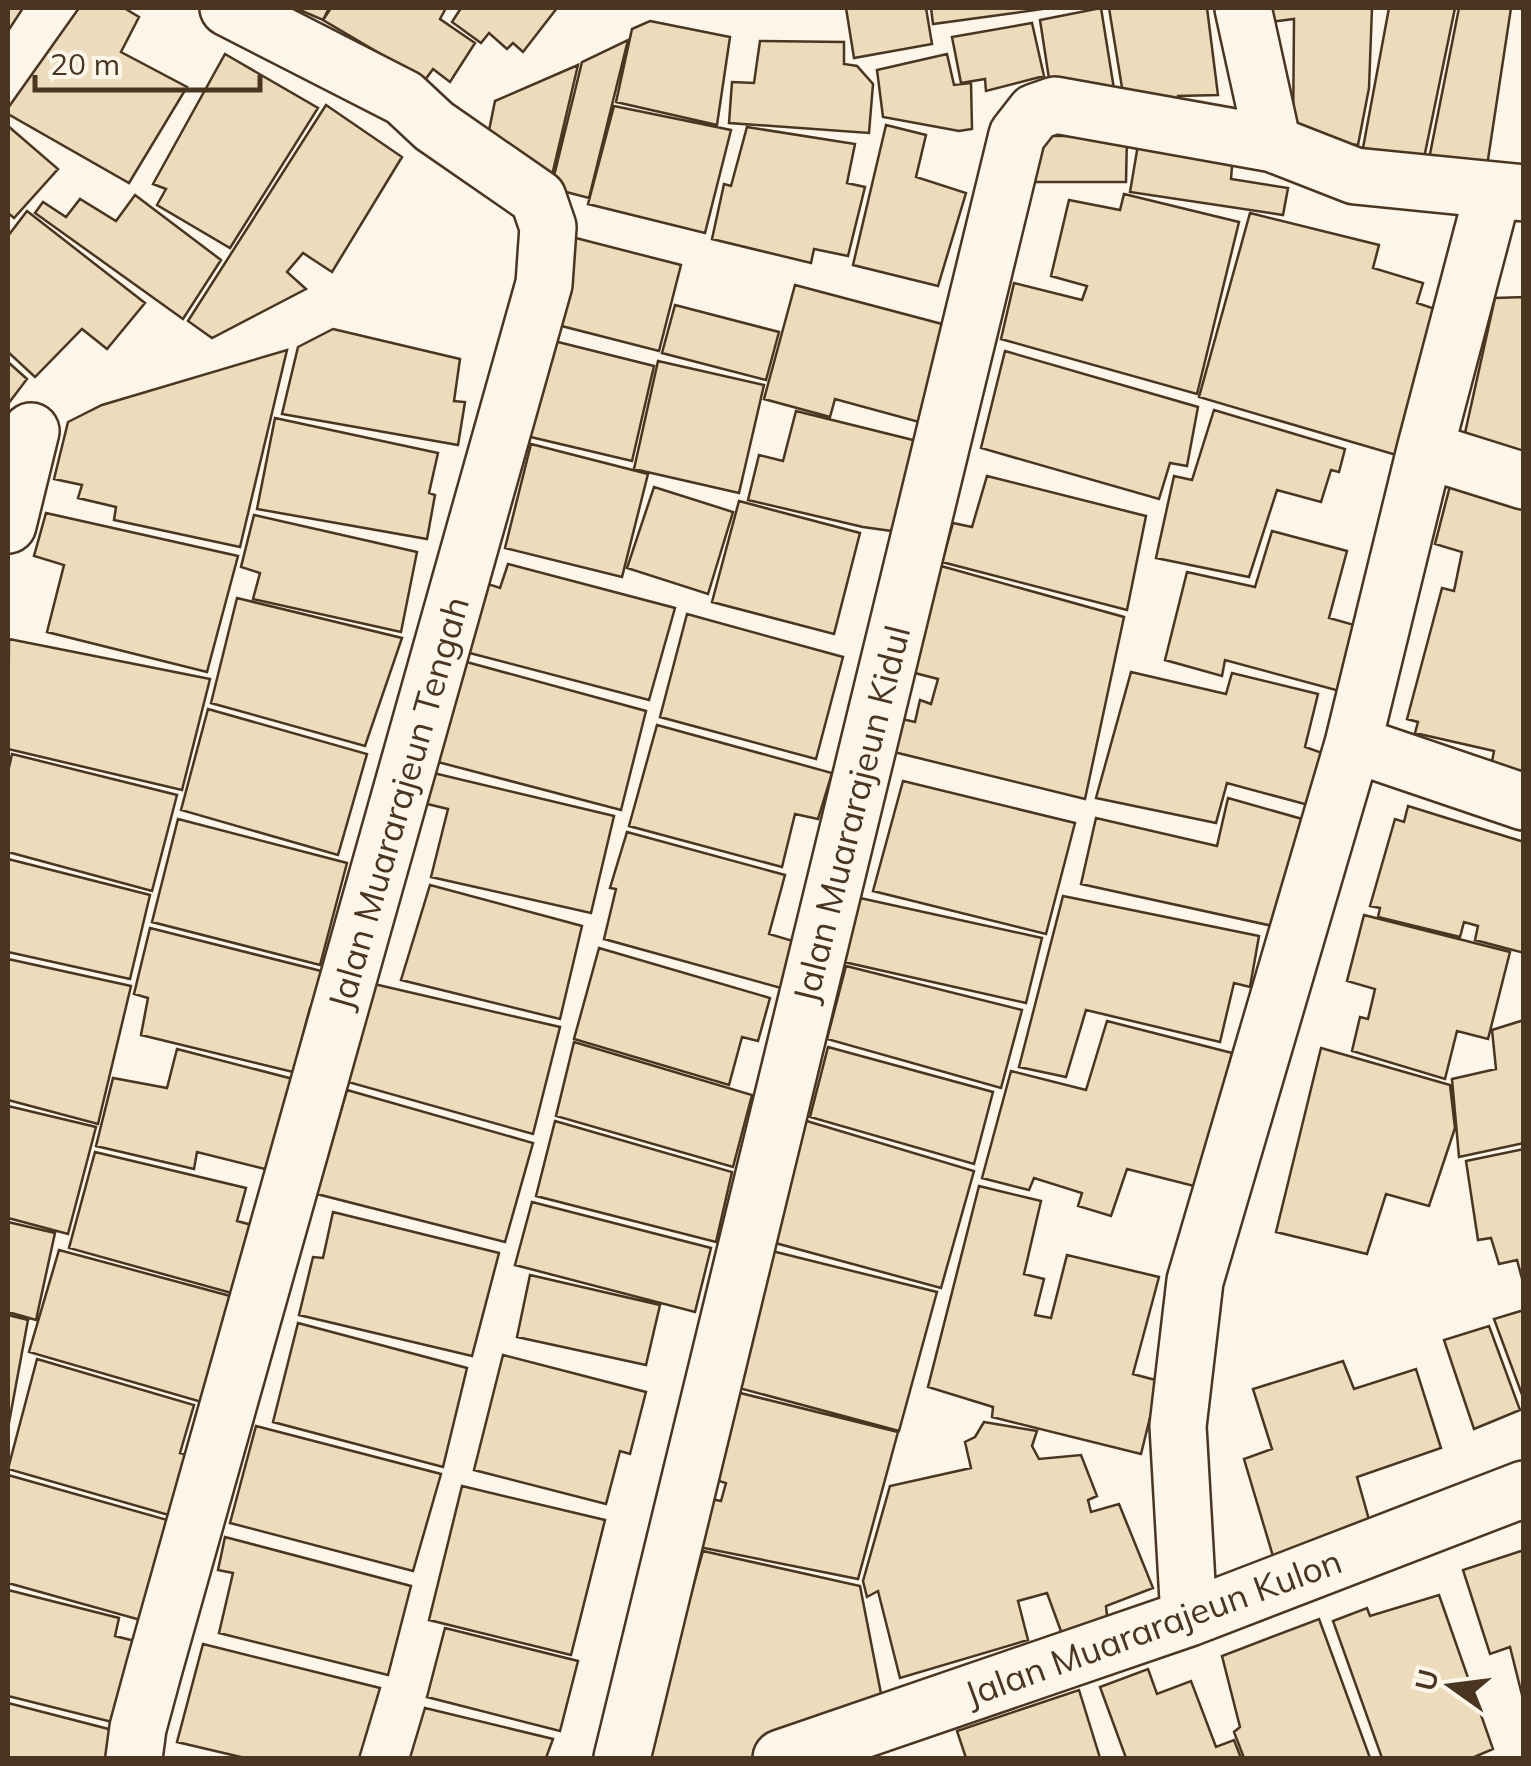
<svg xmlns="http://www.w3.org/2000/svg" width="1531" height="1766" font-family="Mulish,sans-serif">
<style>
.building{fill:#ecdcbc;stroke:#4a3520;stroke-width:2.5}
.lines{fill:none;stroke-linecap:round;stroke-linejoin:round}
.street-casing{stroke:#4a3520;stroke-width:60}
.street{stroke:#fbf6e9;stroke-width:55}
.labels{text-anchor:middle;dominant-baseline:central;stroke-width:8;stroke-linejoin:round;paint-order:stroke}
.street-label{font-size:35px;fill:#4a3520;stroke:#fbf6e9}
</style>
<rect width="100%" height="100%" fill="#fbf6e9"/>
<!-- building -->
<path class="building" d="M8 8H23L8 31Z
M79 8H124L139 17 121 52 187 87 129 183 8 114V108Z
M295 8H329L323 20Z
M331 8H446L440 19 475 43 450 82 433 69 425 80 323 20Z
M461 8H557L523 52 513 43 507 49 489 33 481 43 452 22Z
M846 8H926L932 44 854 58Z
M931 8H1043V9L933 24Z
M1101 8 1114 89 1052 98 1040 20Z
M1109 8H1207L1218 95 1178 96V106H1125Z
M1268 8H1372L1369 88 1358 145 1293 137 1294 19 1270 22Z
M1389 8H1455L1424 158 1363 148Z
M1459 8H1511L1487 166 1429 159Z
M650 21 730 37 717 125 616 102 632 29Z
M1032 23 1044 76 986 91 985 79 961 83 952 37Z
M628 40 589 198 551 188 582 62Z
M760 41 844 42V64L857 66 873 84 869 133 729 123 732 82 754 83Z
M225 54 318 108 230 248 157 205 166 189 153 184Z
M947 54 954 85 971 83 972 129 959 131 883 117 877 70Z
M578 65 549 188 483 160 495 101Z
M326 105 402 157 332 272 303 253 287 272 306 289 212 338 188 321Z
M614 106 731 130 705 233 588 204Z
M886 125 926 135 916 177 966 193 938 286 853 265Z
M8 126 58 169 14 218 8 213Z
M747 127 855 144 847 183 865 187 848 256 814 249 811 263 712 239 724 184 731 186Z
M1140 133 1234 142 1231 179 1288 188 1283 215 1130 192Z
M1035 136H1127L1126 182H1035Z
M1124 194 1239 222 1197 394 1001 339 1014 283 1082 300 1087 286 1051 276 1069 200 1120 210Z
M135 195 221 260 183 319 35 213 43 202 66 217 80 199 116 221Z
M27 211 145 303 107 349 82 329 35 377 8 352V236Z
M1250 213 1379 245 1373 268 1423 283 1417 303 1444 312 1403 457 1199 397Z
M568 236 681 265 659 351 546 322Z
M795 285 957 328 930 425 835 399 830 417 764 399Z
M1524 297V470L1461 451 1495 298Z
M675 305 779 332 766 380 662 353Z
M333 329 460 359 454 401 465 402 458 445 282 414 298 347Z
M542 338 654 366 632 461 518 434Z
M287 350 240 547 114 520 116 507 78 498 82 485 54 479 68 422 102 405Z
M1005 351 1198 407 1187 466 1170 463 1159 499 981 448Z
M658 361 764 385 739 493 634 469Z
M8 362 27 379 8 404Z
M1214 410 1345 449 1339 472 1331 470 1321 502 1277 490 1249 577 1156 558 1174 476 1192 480Z
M796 411 921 442 899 532 863 527 748 500 759 455 783 461Z
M275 418 438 453 429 493 435 495 427 539 257 509Z
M531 444 648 474 622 577 505 548Z
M987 476 1146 516 1127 610 942 562 953 523 972 527Z
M1451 482 1524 501V775L1491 767 1494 751 1415 733 1418 722 1407 719 1442 588 1454 591 1462 552 1435 544Z
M654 487 733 512 708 594 627 568Z
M739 501 860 533 834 634 712 602Z
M46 513 238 556 207 672 47 632 64 565 34 556Z
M254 515 417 552 401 632 253 599 260 573 241 567Z
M1272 531 1347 551 1329 618 1365 628 1347 693 1225 660 1222 676 1165 660 1187 572 1255 587Z
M508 564 675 608 649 700 462 651 479 581 500 588Z
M941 566 1124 617 1085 799 894 752 902 719 915 722 920 700 931 704 938 679 911 672Z
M237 598 402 638 365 746 211 703Z
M687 614 843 657 816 759 660 717Z
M9 639 210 679 182 790 8 749Z
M463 661 646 711 621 810 434 761Z
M1131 672 1226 694 1232 673 1318 694 1305 747 1325 754 1312 806 1227 783 1216 823 1096 798Z
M208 709 367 754 338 855 181 810Z
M657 725 832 773 818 819 795 814 782 867 629 826Z
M12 754 177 795 152 891 8 852V772Z
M425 771 614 816 591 913 431 877 448 809 419 802Z
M903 781 1075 823 1046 934 873 891Z
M1228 798 1302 819 1277 927 1081 884 1096 818 1217 846Z
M1408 806 1524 842V953L1475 940 1478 926 1464 922 1460 937 1378 917 1380 908 1370 906 1395 819 1404 822Z
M178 819 347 863 320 965 152 922Z
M627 832 785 875 769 934 793 941 781 988 604 939 616 889 610 888Z
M8 859 150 895 130 979 8 952Z
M430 885 582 926 560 1019 401 980Z
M1063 896 1259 936 1250 987 1234 983 1220 1042 1086 1010 1066 1077 1019 1067Z
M860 898 1042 938 1026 1003 844 962Z
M1364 915 1510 952 1488 1039 1457 1031 1445 1079 1352 1051 1360 1017 1368 1019 1375 989 1347 981Z
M150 928 329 973 318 1010 310 1008 293 1072 141 1035 148 998 134 994Z
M599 948 770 998 758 1041 742 1037 729 1085 574 1039Z
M8 959 131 986 98 1124 8 1100Z
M846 966 1022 1010 1001 1088 827 1039Z
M374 984 560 1027 533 1134 348 1082Z
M1524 1020V1143L1459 1157 1452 1079 1496 1069 1492 1030Z
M1107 1021 1232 1053 1198 1187 1127 1169 1111 1216 1078 1206 1082 1193 1034 1178 1029 1190 982 1178 1011 1071 1086 1090Z
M574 1042 752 1095 733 1167 556 1116Z
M828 1047 993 1092 974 1164 810 1117Z
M1321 1048 1450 1085 1455 1128 1429 1206 1386 1194 1367 1254 1276 1232Z
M177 1049 293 1079 269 1170 197 1152 194 1169 96 1146 113 1078 167 1088Z
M347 1090 533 1143 505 1242 317 1194Z
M8 1106 96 1127 68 1234 8 1218Z
M800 1119 974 1171 941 1288 768 1241Z
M555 1121 732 1172 716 1242 536 1196Z
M1524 1149V1286L1517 1260 1499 1264 1491 1238 1478 1240 1466 1161Z
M95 1152 246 1188 237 1221 252 1225 235 1294 69 1248Z
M979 1186 1041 1201 1024 1274 1044 1279 1035 1315 1051 1318 1067 1255 1159 1277 1133 1374 1159 1381 1141 1454 992 1417 993 1407 928 1387Z
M532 1202 711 1248 695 1312 515 1265Z
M333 1212 499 1253 472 1356 299 1315 313 1257 323 1258Z
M8 1222 55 1233 36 1320 8 1312Z
M59 1250 234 1297 205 1403 29 1352Z
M772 1251 937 1292 899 1431 728 1385Z
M530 1275 660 1305 646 1365 517 1337Z
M1524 1310V1400L1494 1319Z
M8 1315 28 1320 8 1428Z
M298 1323 467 1368 443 1467 273 1422Z
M1489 1326 1520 1410 1474 1429 1444 1340Z
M503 1355 646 1392 630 1454 620 1451 606 1504 474 1470Z
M37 1359 194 1405 180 1453 188 1455 172 1516 8 1469Z
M1343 1361 1354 1389 1416 1369 1441 1448 1357 1477 1375 1541 1278 1573 1244 1459 1272 1449 1253 1389Z
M724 1389 898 1432 858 1579 679 1543 692 1495 721 1501 726 1483 699 1475Z
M984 1422 1037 1431 1032 1446 1039 1459 1081 1455 1097 1496 1088 1500 1091 1512 1119 1504 1153 1588 1106 1606 1107 1616 1062 1634 1047 1593 1018 1601 1028 1640 900 1678 878 1591 867 1597 863 1581 890 1486 971 1468 965 1442 975 1437Z
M256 1426 441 1474 413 1571 230 1523Z
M8 1475 171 1521 144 1621 8 1583Z
M462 1486 605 1520 571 1655 429 1620Z
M225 1537 411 1586 388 1675 219 1633 233 1573 218 1570Z
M1524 1550V1703L1510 1647 1490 1654 1463 1570Z
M703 1551 860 1586 884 1709 750 1758H645Z
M8 1590 119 1618 115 1636 139 1642 120 1724 8 1696Z
M1439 1595 1493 1749 1472 1758H1382L1333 1621 1367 1608 1370 1616Z
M1319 1619 1370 1758H1244L1234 1732 1240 1727 1222 1656Z
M445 1628 578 1661 560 1731 427 1697Z
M203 1644 380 1688 359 1758H245L177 1742Z
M1148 1669 1157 1694 1191 1681 1216 1747 1234 1740 1241 1758H1126L1100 1687Z
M1079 1690 1100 1758H966L957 1731Z
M8 1703 120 1732 114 1758H8Z
M425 1708 553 1739 546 1758H410Z"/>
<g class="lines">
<defs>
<path id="street" d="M1243 8 1273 144
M1425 450 1524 481
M8 525 31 431
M1353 744 1524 802
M1189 1618 1178 1426 1195 1281 1353 744 1425 450 1493 192
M134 1758 138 1728 154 1669 544 284 548 227 538 198 434 126 404 98 228 8
M622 1758 1017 135 1035 112 1055 105 1273 144 1355 176 1524 193
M781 1758 1189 1618 1524 1489"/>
</defs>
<!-- street casing -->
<use href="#street" class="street-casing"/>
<!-- street -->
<use href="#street" class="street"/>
</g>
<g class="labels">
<!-- street labels -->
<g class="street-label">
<text transform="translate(398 803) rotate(-74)">Jalan Muararajeun Tengah</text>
<text transform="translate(851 814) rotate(-76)">Jalan Muararajeun Kidul</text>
<text transform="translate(1153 1627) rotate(-20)">Jalan Muararajeun Kulon</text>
</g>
</g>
<!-- border -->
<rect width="1531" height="1766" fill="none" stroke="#4a3520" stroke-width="20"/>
<!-- north arrow -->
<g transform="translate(1451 1686) rotate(284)" stroke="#fbf6e9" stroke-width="8" paint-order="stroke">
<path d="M0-8L18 38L0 25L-18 38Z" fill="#4a3520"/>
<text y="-15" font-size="28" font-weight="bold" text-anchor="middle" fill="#4a3520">U</text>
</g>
<!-- scale -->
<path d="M35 75v15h225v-15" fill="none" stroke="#4a3520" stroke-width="5"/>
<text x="50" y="75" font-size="30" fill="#4a3520" stroke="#fbf6e9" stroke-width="8" paint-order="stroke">20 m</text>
</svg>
